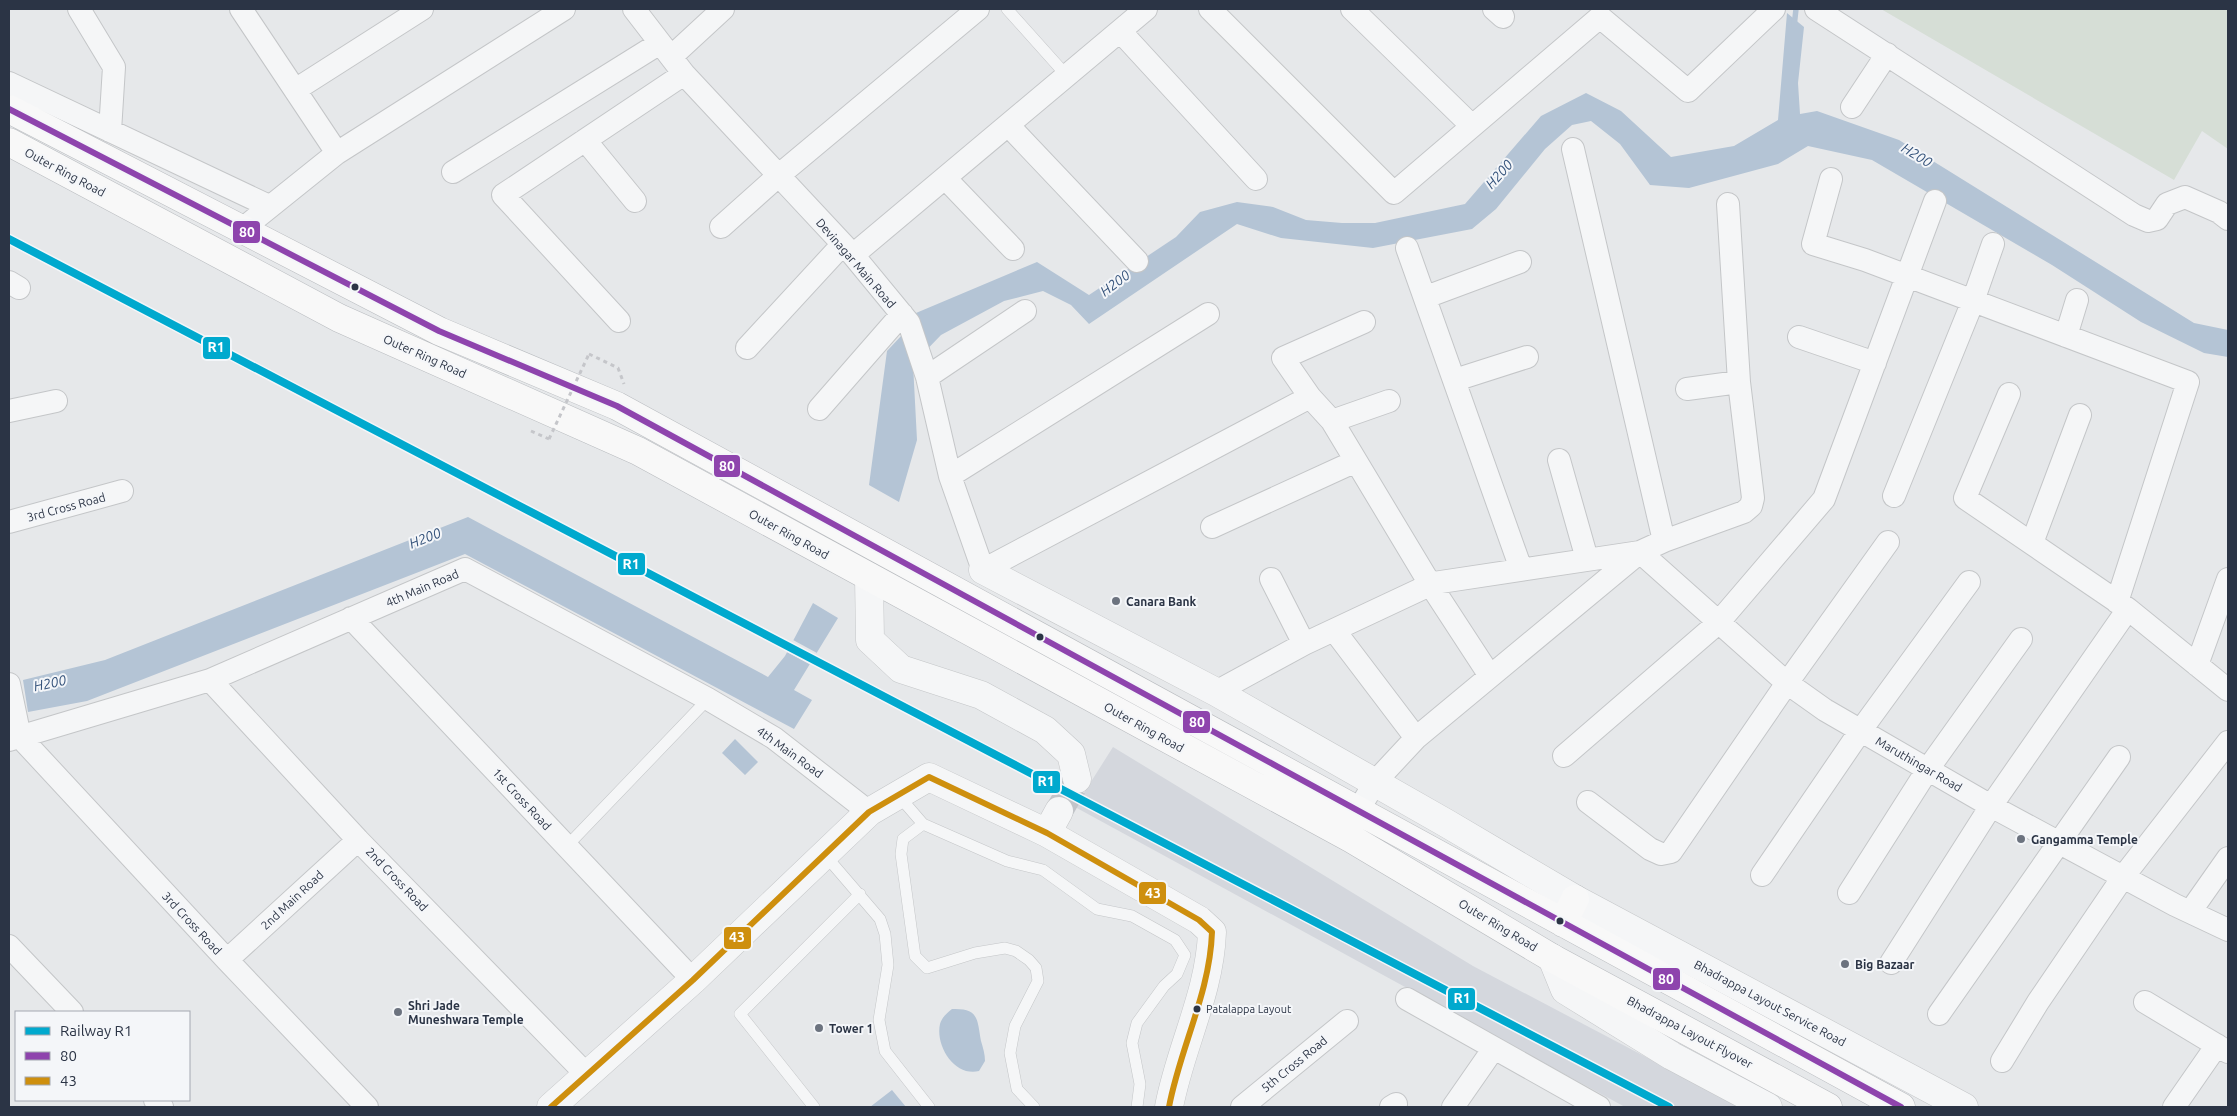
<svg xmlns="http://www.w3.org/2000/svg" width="2237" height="1116" font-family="Ubuntu,sans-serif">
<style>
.built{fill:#d4d7dd}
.green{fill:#d6ded6}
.water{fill:#b4c4d5}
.pier{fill:#e6e8ea}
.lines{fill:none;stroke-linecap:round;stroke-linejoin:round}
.stream{stroke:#b4c4d5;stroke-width:5.5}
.tertiary-tunnel{stroke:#c1c4c9;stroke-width:28;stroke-dasharray:28 14;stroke-linecap:butt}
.service-casing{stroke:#c4c6c8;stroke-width:12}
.minor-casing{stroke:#c4c6c8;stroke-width:24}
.tertiary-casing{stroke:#c4c6c8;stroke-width:29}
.trunk-casing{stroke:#b8bbbf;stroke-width:29}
.path{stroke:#c5c6ca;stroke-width:3;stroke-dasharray:4 4;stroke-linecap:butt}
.service{stroke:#f5f6f7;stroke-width:11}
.minor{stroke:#f5f6f7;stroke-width:22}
.tertiary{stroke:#f5f6f7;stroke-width:28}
.trunk{stroke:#f8f8f8;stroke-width:28}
.path-bridge{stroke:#c5c6ca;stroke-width:3;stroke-dasharray:4 4;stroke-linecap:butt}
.bus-1-casing{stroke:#f4f6f9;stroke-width:10}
.bus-2-casing{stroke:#f4f6f9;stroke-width:10}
.bus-1{stroke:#8e44ad;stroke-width:6}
.bus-2{stroke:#ce8f0e;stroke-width:6}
.rail-1-casing{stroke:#f4f6f9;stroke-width:11}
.rail-1{stroke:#00a9ce;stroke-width:8}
.bus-dot{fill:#2b3445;stroke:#f4f6f9;stroke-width:2}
.poi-dot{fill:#6c737f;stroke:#f4f6f9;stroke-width:2}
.labels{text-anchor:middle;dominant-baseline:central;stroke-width:4;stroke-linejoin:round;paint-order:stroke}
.bus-label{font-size:11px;fill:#2b3445;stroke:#f4f6f9;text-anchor:start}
.street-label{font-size:12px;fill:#2b3445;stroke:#f4f6f9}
.poi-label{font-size:12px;font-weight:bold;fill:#2b3445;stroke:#f4f6f9;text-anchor:start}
.water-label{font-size:14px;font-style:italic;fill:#34527a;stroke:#f4f6f9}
.line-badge{stroke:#f4f6f9;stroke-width:2}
.badge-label{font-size:14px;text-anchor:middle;font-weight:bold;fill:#fff}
</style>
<rect width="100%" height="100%" fill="#e6e8ea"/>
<!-- built -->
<path class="built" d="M1113 747 1473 966 1741 1107H1625L1075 807Z"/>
<!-- green -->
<path class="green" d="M1881 9H2228V149L2202 131 2174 180Z"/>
<!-- water -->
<path class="water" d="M1787 13 1804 27 1798 83 1800 114 1817 111 1899 140 2194 323 2228 330V357L2204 353 2141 322 2052 265 1872 160 1808 146 1778 164 1689 188 1650 185 1620 144 1591 121 1572 125 1545 149 1496 209 1472 229 1373 248 1281 238 1237 224 1089 324 1071 305 1043 291 1004 301 941 335 913 364 917 440 899 502 869 485 887 351 902 335 916 313 1037 262 1089 295 1176 237 1200 212 1237 202 1273 207 1306 220 1342 223H1375L1465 204 1541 116 1586 93 1621 111 1671 157 1734 146 1778 120Z
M468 517 768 677 785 656 813 603 838 618 794 690 812 700 794 729 465 554 87 701 28 712 23 680 105 660Z
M735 739 758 762 745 775 722 753Z
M952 1009C979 1008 977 1019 981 1041 983 1048 985 1054 985 1061L979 1071C955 1077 935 1046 940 1024 942 1017 947 1013 952 1009Z
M892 1090 906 1107H870Z"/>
<!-- pier -->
<path class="pier" d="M793 640 817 653 811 665 787 652Z"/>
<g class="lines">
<!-- stream -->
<path class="stream" d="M1794 27 1796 9"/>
<!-- tertiary-tunnel -->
<path class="tertiary-tunnel" d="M1059 811 1077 779"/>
<defs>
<path id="service" d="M1007 9 1067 76
M898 795 923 824 1007 861 1043 870 1097 909 1132 916 1175 940 1185 955 1177 974 1164 986 1137 1023 1132 1043 1140 1084 1137 1107
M923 824 903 839 901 854 915 956 927 968 975 953 1005 948 1016 951 1029 960 1036 968 1038 981 1015 1026 1010 1053 1017 1089 1034 1107
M567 846 708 699
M825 855 880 919 885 934 888 965 879 1020 885 1051 929 1107
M814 1107 740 1014 860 894"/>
<path id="minor" d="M79 9 114 67 110 131
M241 9 337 153
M634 9 684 74 853 255 909 323 927 377 950 476 983 570 1310 397
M1210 9 1394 193 1600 17 1688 91 1774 9
M1352 9 1471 125
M1494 9 1503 17
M1816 9 2134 215 2148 221 2157 219 2167 204 2185 197 2219 212 2228 219
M1120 31 1256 179
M671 57 723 9
M9 83 269 206
M295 90 422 9
M1852 107 1887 54
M1008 125 1137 261
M585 140 635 201
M1573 149 1664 541
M453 172 660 43
M945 178 1013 249
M1831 179 1813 244 1865 260 2188 382 2117 602
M721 227 778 176 978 9
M241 230 337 153 564 9
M1407 248 1521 569
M853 255 1146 9
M9 282 19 288
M1426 297 1520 262
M619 321 503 195 684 74
M1364 322 1283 358 1310 397 1332 421 1430 584 1490 676
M2066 336 2077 300
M1799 337 1875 363
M747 348 842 245
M927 377 1025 311
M1455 380 1527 357
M1687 389 1739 382
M2009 394 1965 498 2128 609 2228 690
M819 409 902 314
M9 411 56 401
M1332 421 1389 401
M1559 460 1587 559
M950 476 1208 314
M1894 496 1973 301 1993 244
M9 522 122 491
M1212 527 1356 461
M2032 543 2080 415
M1271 579 1304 644
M351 618 693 980
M1334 630 1416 738
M2197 665 2228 579
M210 680 358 840 587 1075
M9 684 20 737 227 960 367 1107
M1216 692 1304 644 1434 583 1640 552 1664 541 1744 512 1751 506 1753 498 1739 382 1728 204
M9 740 210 680 465 569 708 699 774 738 869 812
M1564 756 1718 623 1824 499 1935 201
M1588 802 1650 849 1661 854 1671 852 1787 683 1888 542
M1358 811 1375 782 1416 738 1640 552 1787 683 1825 710 1991 806 2175 905 2228 930
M1762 875 1861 730 1969 582
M1849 893 1928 769 2021 639
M2190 912 2228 858
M9 946 72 1012
M227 960 358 840
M1891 963 1991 806 2128 609
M1407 999 1599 1107
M2145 1002 2228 1052
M1939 1014 2119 757
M2002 1061 2038 1002 2123 877 2228 742
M155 1100 162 1107
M1242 1107 1347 1021
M1391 1107 1396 1104
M1453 1107 1494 1048
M2174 1107 2217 1045"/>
<path id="tertiary" d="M983 570 1216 692 1446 823 1575 899 1964 1107
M869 577 870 640 901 669 981 695 1045 730 1071 754 1077 779
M1047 833 1059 811
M1552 958 1565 990 1672 1056 1768 1107
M551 1107 693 980 869 812 929 777 1047 833 1199 920 1212 932C1210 993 1180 1048 1169 1107"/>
<path id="trunk" d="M9 109 439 331 617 406 1901 1107
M9 142 339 318 638 451 1352 839 1552 958 1828 1107
M1563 923 1575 899"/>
</defs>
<!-- service casing -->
<use href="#service" class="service-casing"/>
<!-- minor casing -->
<use href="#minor" class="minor-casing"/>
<!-- tertiary casing -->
<use href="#tertiary" class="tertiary-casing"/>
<!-- trunk casing -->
<use href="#trunk" class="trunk-casing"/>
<!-- path -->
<path class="path" d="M589 354 618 368 624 384
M531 431 549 439"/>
<!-- service -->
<use href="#service" class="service"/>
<!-- minor -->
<use href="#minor" class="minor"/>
<!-- tertiary -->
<use href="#tertiary" class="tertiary"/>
<!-- trunk -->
<use href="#trunk" class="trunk"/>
<!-- path-bridge -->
<path class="path-bridge" d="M549 439 589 354"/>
<defs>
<path id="bus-1" d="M9 109 439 331 617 406 1901 1107"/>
<path id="bus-2" d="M551 1107 693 980 869 812 929 777 1047 833 1199 920 1212 932C1210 993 1180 1048 1169 1107"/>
</defs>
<!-- bus-1 casing -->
<use href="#bus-1" class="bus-1-casing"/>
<!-- bus-2 casing -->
<use href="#bus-2" class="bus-2-casing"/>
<!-- bus-1 -->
<use href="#bus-1" class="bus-1"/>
<!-- bus-2 -->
<use href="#bus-2" class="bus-2"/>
<defs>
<path id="rail-1" d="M9 239 1669 1107"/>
</defs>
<!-- rail-1 casing -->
<use href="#rail-1" class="rail-1-casing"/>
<!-- rail-1 -->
<use href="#rail-1" class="rail-1"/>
</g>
<!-- markers -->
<g class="bus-dot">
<circle cx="355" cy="287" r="4.5"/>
<circle cx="1040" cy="637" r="4.5"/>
<circle cx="1560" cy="921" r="4.5"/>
<circle cx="1197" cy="1009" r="4.5"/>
</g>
<g class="poi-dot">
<circle cx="1116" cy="601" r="5"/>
<circle cx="2021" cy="839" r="5"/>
<circle cx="1845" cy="964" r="5"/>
<circle cx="398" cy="1012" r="5"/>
<circle cx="819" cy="1028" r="5"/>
</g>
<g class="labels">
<!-- bus labels -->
<g class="bus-label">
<text x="1206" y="1009">Patalappa Layout</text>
</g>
<!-- street labels -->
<g class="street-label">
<text transform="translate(65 172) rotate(28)">Outer Ring Road</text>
<text transform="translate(856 263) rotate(49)">Devinagar Main Road</text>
<text transform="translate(425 356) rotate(24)">Outer Ring Road</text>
<text transform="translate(66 507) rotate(-15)">3rd Cross Road</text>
<text transform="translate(789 534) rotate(29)">Outer Ring Road</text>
<text transform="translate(422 588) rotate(-23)">4th Main Road</text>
<text transform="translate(1144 727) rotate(29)">Outer Ring Road</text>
<text transform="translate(790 752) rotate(36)">4th Main Road</text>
<text transform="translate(1919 764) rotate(30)">Maruthingar Road</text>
<text transform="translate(522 799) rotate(47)">1st Cross Road</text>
<text transform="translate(397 879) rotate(46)">2nd Cross Road</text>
<text transform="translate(292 900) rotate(-43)">2nd Main Road</text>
<text transform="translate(192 923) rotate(47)">3rd Cross Road</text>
<text transform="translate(1498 925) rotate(31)">Outer Ring Road</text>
<text transform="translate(1770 1003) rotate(28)">Bhadrappa Layout Service Road</text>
<text transform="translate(1690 1032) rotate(28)">Bhadrappa Layout Flyover</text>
<text transform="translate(1294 1064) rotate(-39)">5th Cross Road</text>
</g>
<!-- poi labels -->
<g class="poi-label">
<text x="1126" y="601">Canara Bank</text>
<text x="2031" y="839">Gangamma Temple</text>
<text x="1855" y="964">Big Bazaar</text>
<text x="408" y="1005">Shri Jade<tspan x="408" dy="14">Muneshwara Temple</tspan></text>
<text x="829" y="1028">Tower 1</text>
</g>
<!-- water labels -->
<g class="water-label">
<text transform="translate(1917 155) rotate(31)">H200</text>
<text transform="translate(1499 174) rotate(-48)">H200</text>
<text transform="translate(1115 283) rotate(-37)">H200</text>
<text transform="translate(425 538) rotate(-22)">H200</text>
<text transform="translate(50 683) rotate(-12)">H200</text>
</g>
</g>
<g class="line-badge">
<rect x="232" y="220" width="29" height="24" rx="5" fill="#8e44ad"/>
<rect x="202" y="336" width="29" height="24" rx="5" fill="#00a9ce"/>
<rect x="713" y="454" width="28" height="24" rx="5" fill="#8e44ad"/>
<rect x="617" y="552" width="29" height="24" rx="5" fill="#00a9ce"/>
<rect x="1182" y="710" width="29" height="24" rx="5" fill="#8e44ad"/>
<rect x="1032" y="770" width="29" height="24" rx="5" fill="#00a9ce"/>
<rect x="1138" y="881" width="29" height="24" rx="5" fill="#ce8f0e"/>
<rect x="723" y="926" width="29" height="24" rx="5" fill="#ce8f0e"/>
<rect x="1652" y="967" width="29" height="24" rx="5" fill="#8e44ad"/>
<rect x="1447" y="987" width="29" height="24" rx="5" fill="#00a9ce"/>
</g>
<g class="badge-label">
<text x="247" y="237">80</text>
<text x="216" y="352">R1</text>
<text x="727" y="471">80</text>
<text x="631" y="569">R1</text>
<text x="1197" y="727">80</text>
<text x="1046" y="786">R1</text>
<text x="1153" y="898">43</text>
<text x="737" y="942">43</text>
<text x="1666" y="984">80</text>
<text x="1462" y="1003">R1</text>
</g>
<!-- border -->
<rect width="2237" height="1116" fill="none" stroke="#2b3445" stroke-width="20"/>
<!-- legend -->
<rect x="15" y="1011" width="175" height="90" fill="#f4f6f9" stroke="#a4a8b1"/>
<rect x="25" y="1027" width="25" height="8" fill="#00a9ce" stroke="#a4a8b1"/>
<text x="60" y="1036" font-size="15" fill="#2b3445">Railway R1</text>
<rect x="25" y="1052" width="25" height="8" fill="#8e44ad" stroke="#a4a8b1"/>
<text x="60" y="1061" font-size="15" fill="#2b3445">80</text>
<rect x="25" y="1077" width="25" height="8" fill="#ce8f0e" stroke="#a4a8b1"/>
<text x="60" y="1086" font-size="15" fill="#2b3445">43</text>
</svg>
